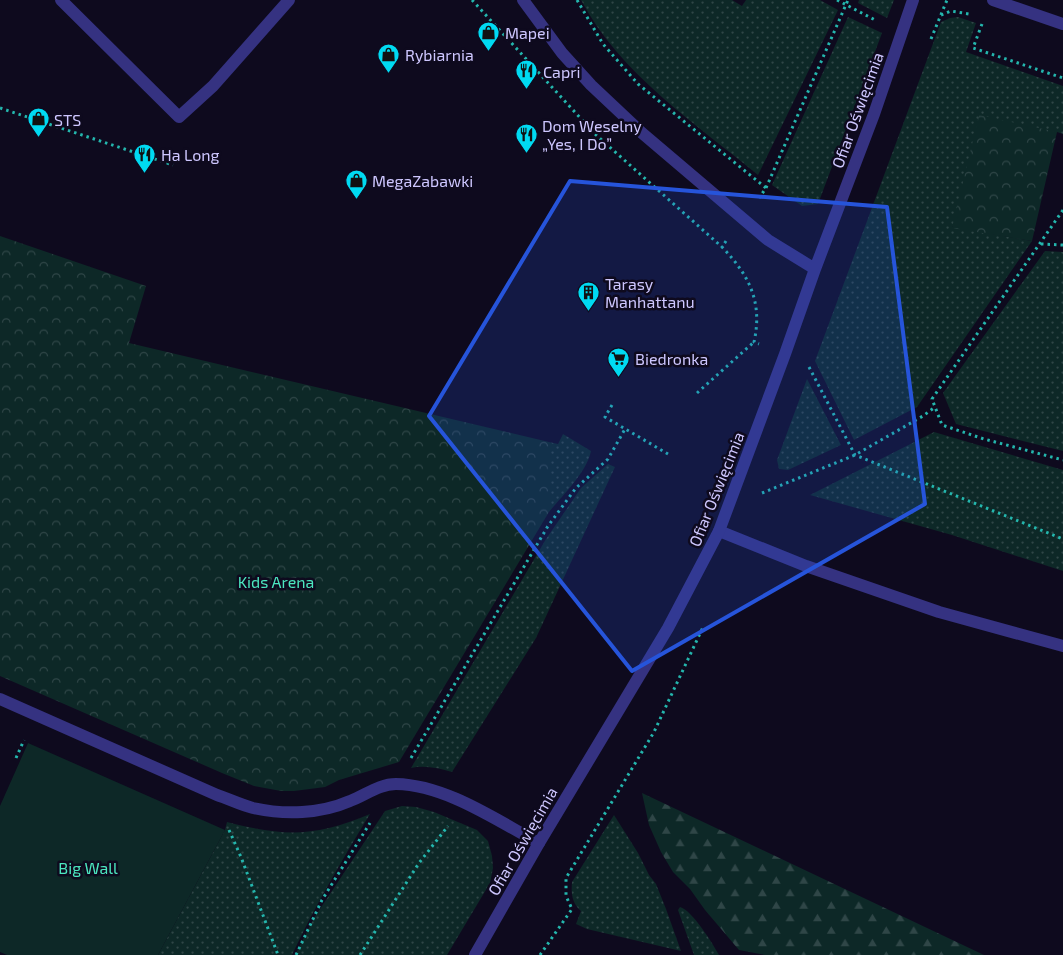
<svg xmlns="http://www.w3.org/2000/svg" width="1063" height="955" font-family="'Exo 2',sans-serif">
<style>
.grass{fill:url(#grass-dots)}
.forest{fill:url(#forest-firs)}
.park{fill:url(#park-crowns)}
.pitch{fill:#0d2827}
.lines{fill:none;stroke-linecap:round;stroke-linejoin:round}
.path{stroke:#24b6ad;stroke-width:3;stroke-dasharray:2.5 4;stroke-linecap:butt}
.service{stroke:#353281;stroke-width:12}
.minor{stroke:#353281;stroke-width:12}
.marked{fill:#2654da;fill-opacity:0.2;stroke:#2654da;stroke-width:4;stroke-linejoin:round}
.labels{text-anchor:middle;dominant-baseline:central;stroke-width:5;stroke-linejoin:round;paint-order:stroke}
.poi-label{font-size:16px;fill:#cec7ff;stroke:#0e0a1e;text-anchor:start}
.street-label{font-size:16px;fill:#cec7ff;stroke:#0e0a1e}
.park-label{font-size:16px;fill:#4ce7c0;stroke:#0e0a1e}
</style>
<defs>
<pattern id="grass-dots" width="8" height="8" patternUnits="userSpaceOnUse" patternTransform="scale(1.25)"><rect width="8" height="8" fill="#0d2827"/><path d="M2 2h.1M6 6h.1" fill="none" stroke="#2f4647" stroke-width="1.8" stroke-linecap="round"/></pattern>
<pattern id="forest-firs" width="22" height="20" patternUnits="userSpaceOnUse" patternTransform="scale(1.25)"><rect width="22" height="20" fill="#0d2827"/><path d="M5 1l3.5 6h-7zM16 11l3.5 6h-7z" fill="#2f4647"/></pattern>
<pattern id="park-crowns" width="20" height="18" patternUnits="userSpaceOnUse" patternTransform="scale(1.25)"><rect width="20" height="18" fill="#0d2827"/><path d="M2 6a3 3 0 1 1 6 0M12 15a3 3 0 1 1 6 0" fill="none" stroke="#2f4647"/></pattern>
</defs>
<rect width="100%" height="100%" fill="#0e0a1e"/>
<!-- grass -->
<path class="grass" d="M581 0H732L742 6 746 0H820L838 10 758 175C695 123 620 74 581 0Z
M859 0H894L887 18 858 3Z
M848 17 882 33 818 204 802 206 772 185Z
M958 17 976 23 966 52 1063 86V134L1057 132 952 227 1032 241 917 407 854 440 815 361 941 22 950 18Z
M1045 251 1063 252V451L956 424 943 393Z
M807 379 841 445 788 470 779 469 777 460Z
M934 432 1063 470V571L952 535 810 495Z
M563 434 591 451C587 472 562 496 549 512V442L558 444Z
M608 464 615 467 536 638 452 772C439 768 424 765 411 768L546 539 581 488Z
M402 806 416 807 434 812 477 830 488 841 492 856 493 868 490 883 447 955H295L314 918 385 811Z
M370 814C342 860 315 906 292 955H158L225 830 227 822C285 837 315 837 370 814Z
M614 815 638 853 649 875 656 884 666 909 681 951 587 929 576 924 581 911C572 903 571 894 572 882Z
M680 907C692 910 713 944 719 955H694L678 910Z"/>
<!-- forest -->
<path class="forest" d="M642 793 984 955H765L739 950 705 910 690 889 673 872 661 852 649 825Z"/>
<!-- park -->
<path class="park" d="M979 115 1057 132 1032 241 952 228Z
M0 236 146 286 129 343 549 442V512L399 762 339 780 325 787 294 791H281L254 786 222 773 0 676Z"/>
<!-- pitch -->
<path class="pitch" d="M28 743 225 830 158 955H7L0 952V806Z"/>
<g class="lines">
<!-- path -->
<path class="path" d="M472 0 595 134 722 247
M577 0 603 44 638 84 766 188 759 198
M837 0 877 21
M941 15 951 11 969 14
M982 24 973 48 1063 78
M931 39 947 0
M0 108 173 165
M766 188 848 0
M1063 210 932 399 942 425 984 439 1063 460
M726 241 722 247C749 275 763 302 754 342L759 344
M1041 244 1063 245
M809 367 855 455 1063 539
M697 393 754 342
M612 405 605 417 668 454
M762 493 855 455 923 416 935 407
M16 758 24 740
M411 758 548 526 576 488 608 459 625 429
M229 830 241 857 278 955
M296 955 322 900 370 823
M360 955 419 863 448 826
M540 955 572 909 566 896V878L654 732 704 625"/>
<!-- service -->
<path class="service" d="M61 0 179 117 213 86 289 0
M993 0 1063 24
M719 531 806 566 939 612 1063 646
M0 699 217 795C229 799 241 805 253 808 285 815 320 814 350 801 366 795 379 784 396 784 446 785 496 820 539 843"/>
<!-- minor -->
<path class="minor" d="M523 0 562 53 591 85 642 133 768 240 815 269
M475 955 539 843 668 628 719 531 785 354 815 269 874 114 913 0"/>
</g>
<!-- marked area -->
<path class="marked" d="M570 181 887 207 925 504 632 671 429 416Z"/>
<!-- icons -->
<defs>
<symbol id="shop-pin" viewBox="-11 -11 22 30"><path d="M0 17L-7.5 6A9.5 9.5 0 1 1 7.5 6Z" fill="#00daf2" stroke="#0e0a1e"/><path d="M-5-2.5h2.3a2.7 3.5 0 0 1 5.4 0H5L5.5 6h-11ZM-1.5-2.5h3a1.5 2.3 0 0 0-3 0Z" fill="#111"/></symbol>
<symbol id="restaurant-pin" viewBox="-11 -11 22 30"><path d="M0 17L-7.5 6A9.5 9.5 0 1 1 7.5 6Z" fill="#00daf2" stroke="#0e0a1e"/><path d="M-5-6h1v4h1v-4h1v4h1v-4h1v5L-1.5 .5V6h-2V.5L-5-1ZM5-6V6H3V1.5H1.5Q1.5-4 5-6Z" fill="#111"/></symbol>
<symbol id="building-pin" viewBox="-11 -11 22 30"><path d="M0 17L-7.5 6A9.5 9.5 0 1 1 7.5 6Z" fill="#00daf2" stroke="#0e0a1e"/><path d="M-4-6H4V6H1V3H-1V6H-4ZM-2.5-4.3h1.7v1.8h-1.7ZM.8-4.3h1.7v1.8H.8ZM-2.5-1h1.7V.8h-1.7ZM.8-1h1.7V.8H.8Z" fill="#111"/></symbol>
<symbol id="supermarket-pin" viewBox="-11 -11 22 30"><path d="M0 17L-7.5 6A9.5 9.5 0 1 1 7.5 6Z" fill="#00daf2" stroke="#0e0a1e"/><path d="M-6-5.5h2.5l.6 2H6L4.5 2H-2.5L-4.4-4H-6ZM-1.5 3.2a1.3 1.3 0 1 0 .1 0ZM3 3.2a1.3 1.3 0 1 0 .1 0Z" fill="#111"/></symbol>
</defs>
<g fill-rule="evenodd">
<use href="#shop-pin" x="476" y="20" width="25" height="34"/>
<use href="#shop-pin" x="376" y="42" width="25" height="34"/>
<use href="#restaurant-pin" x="514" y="58" width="25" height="34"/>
<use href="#shop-pin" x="26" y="106" width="25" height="34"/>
<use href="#restaurant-pin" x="514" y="122" width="25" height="34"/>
<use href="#restaurant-pin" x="132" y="142" width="25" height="34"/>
<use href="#shop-pin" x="344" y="168" width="25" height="34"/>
<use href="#building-pin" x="576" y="280" width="25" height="34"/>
<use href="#supermarket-pin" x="606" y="346" width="25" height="34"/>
</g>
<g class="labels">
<!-- poi labels -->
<g class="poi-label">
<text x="505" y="32">Mapei</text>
<text x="405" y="54">Rybiarnia</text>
<text x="543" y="71">Capri</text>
<text x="54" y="119">STS</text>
<text x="542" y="125">Dom Weselny<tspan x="542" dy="18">„Yes, I Do”</tspan></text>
<text x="161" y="154">Ha Long</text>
<text x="372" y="180">MegaZabawki</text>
<text x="605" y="283">Tarasy<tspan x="605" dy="18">Manhattanu</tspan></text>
<text x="635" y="358">Biedronka</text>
</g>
<!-- street labels -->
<g class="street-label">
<text transform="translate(857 110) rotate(-70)">Ofiar Oświęcimia</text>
<text transform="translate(716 489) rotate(-68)">Ofiar Oświęcimia</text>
<text transform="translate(522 841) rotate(-60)">Ofiar Oświęcimia</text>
</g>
<!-- park labels -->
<g class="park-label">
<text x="276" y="581">Kids Arena</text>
<text x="88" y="867">Big Wall</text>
</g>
</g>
</svg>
